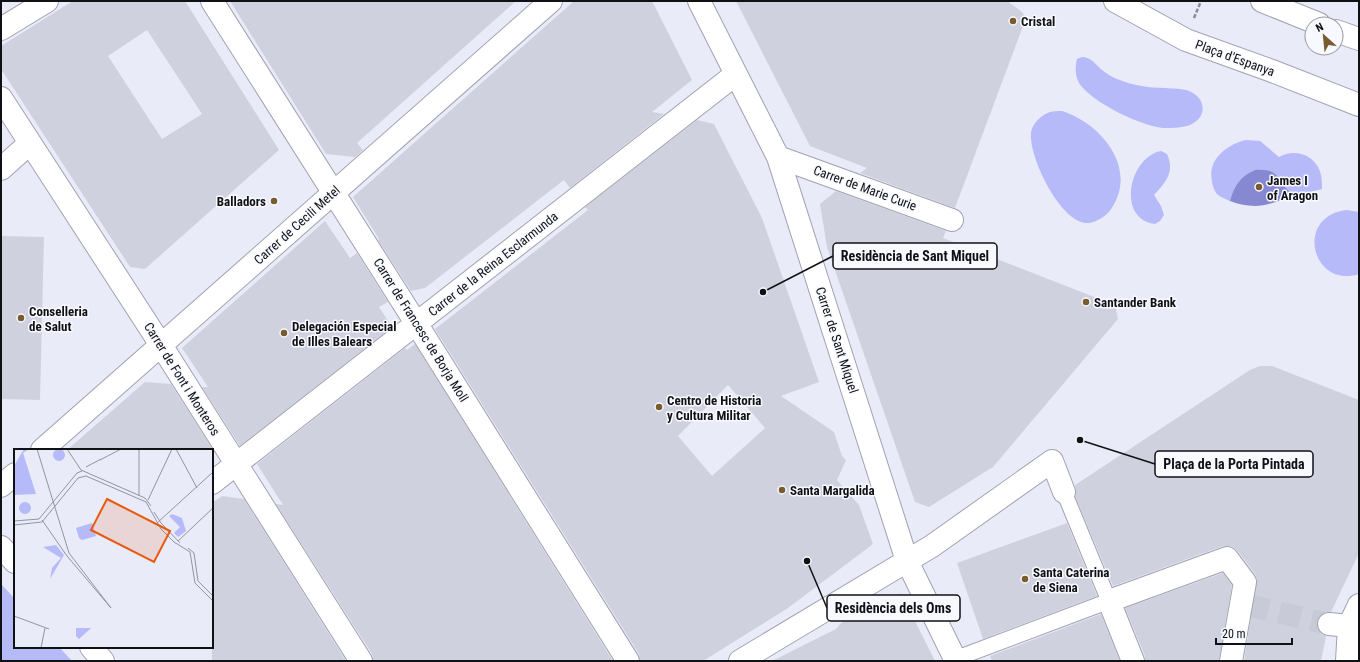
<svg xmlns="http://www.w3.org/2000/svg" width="1360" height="662" font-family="'Roboto Condensed',sans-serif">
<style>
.green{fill:#b6baf8}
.water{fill:#8689d2}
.building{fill:#d0d1df;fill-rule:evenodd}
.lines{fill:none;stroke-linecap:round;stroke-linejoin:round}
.street-tunnel{stroke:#c8cad7;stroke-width:22;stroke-dasharray:22 11;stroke-linecap:butt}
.lane-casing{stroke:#a1a2b0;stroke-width:17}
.street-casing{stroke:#a1a2b0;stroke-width:24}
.secondary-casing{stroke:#a1a2b0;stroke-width:24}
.path{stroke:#8a8b95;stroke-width:2.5;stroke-dasharray:4 2;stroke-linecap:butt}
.lane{stroke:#fff;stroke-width:15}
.street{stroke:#fff;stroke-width:22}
.secondary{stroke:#fff;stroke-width:22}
.poi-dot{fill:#785b2f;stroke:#f8f9ff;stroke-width:1.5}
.labels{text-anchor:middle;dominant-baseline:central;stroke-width:3;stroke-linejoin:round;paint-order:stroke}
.poi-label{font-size:13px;font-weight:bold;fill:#101115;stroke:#f8f9ff;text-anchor:start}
.street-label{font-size:13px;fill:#101115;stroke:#f8f9ff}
.inset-road{fill:none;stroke:#92949e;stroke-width:1}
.view{fill:#e8590c;fill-opacity:0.15;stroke:#e8590c;stroke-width:2}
.inset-edge{fill:none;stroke:#101115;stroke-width:2}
.leader{fill:none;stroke:#101115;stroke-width:1.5}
.callout-dot{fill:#101115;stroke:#f8f9ff;stroke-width:1.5}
.callout{fill:#f8f9ff;stroke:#101115;stroke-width:1.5}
.callout-label{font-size:14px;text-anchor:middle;font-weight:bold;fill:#101115}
</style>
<rect width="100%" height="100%" fill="#e9ebf9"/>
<!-- green -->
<path class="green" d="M1082 57C1091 57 1095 64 1102 70 1106 73 1112 77 1117 79 1131 85 1149 88 1165 88 1173 89 1181 88 1189 91 1206 98 1208 117 1190 125 1182 128 1171 128 1163 128 1141 126 1091 102 1079 83 1075 75 1075 67 1077 59Z
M1062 111C1100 123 1137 166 1113 206 1109 214 1098 222 1089 223 1061 225 1029 157 1031 134 1031 125 1041 115 1050 112 1053 111 1058 111 1062 111Z
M1246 140 1260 141 1279 157C1293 149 1310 153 1318 167 1322 174 1322 182 1322 189L1306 193 1294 194 1287 190 1279 178 1255 170C1240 176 1234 186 1230 201 1225 199 1220 197 1216 193 1214 189 1212 185 1212 181 1207 159 1228 144 1246 140Z
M1161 151 1167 154C1175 172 1166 182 1154 195L1161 206 1164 215 1160 221 1155 224C1116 219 1129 157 1161 151Z
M1346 210 1359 212V274C1312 289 1294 217 1346 210Z
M1 584 15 599V647H59L72 661H1Z"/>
<!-- water -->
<path class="water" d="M1255 170C1284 168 1275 184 1294 194 1271 206 1254 210 1230 201 1234 186 1240 176 1255 170Z"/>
<!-- building -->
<path class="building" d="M73 1H185L279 150 145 269 130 267 1 69V46ZM147 30 202 114 162 139 108 56Z
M230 1H516L357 143 363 150 355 157 326 154Z
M574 1H652L692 80 652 112 664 114 570 188 564 180 425 288 411 291 378 240 379 239 353 197Z
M736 1H1007L1022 12 1026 18 955 208 860 173 867 168 810 146Z
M697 120 714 124 762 218 819 382 781 396 834 432 842 456 846 460 837 480 859 505 873 544 788 608 703 661H640L639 654 435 329 588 210 585 207ZM728 385 765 428 712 476 678 436Z
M836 191 946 231 943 238 1115 305 1118 319 993 467 929 507 915 502 827 247 820 204Z
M325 221 350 258 357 253 388 302 379 307 392 327 240 446 202 387H208L182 348Z
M1 236 44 237 40 400 1 399Z
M415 344 613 661H373L372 654 276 504 283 505 257 464 405 348 407 350Z
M1260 366H1272L1359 400V553L1331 612 1324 613 1319 616 1317 622 1318 629 1321 634 1326 636 1321 661H1244L1257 579 1255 574 1237 550 1231 546H1223L1113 586 1075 496 1076 494 1075 485 1250 370Z
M145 382 171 384 213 450H67Z
M222 496 244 499 346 661H212V503Z
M1067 523 1097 596 983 639 957 563Z
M1223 573 1232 585 1219 661H1145V656L1125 608Z
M901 593 935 661H772L836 629 841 623Z
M1101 614 1120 661H992L990 656Z"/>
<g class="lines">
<!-- street-tunnel -->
<path class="street-tunnel" d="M1247 605 1329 624"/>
<defs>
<path id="lane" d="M955 659 1109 601 1064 492"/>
<path id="street" d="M212 1 416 323 628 661
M699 1 778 157 907 561 956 661
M1 29 47 1
M1 98 161 345 361 661
M778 157 952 220
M1 169 30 143
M42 450 551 1
M212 483 736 74
M1 486 15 474
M1 547 15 562
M1329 624 1349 626 1359 628
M91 647 103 661
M740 661 932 546 1052 461 1064 492
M1133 661 1109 601 1227 558 1245 582 1231 661
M1347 661 1349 626 1359 605"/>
<path id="secondary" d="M1115 1 1186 40 1272 71 1359 105
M1262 1 1319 24
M1336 31 1359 39"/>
</defs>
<!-- lane casing -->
<use href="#lane" class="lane-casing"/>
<!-- street casing -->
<use href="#street" class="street-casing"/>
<!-- secondary casing -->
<use href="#secondary" class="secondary-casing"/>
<!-- path -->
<path class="path" d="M1194 18 1201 1"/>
<!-- lane -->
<use href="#lane" class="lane"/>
<!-- street -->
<use href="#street" class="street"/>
<!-- secondary -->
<use href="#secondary" class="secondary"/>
</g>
<!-- markers -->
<g class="poi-dot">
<circle cx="1013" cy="21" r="4"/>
<circle cx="1259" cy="187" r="4"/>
<circle cx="274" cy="201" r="4"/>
<circle cx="1086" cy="302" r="4"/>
<circle cx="21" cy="318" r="4"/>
<circle cx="284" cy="333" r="4"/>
<circle cx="659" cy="407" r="4"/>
<circle cx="782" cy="490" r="4"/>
<circle cx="1025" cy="579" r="4"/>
</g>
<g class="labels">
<!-- poi labels -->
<g class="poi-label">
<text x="1021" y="21">Cristal</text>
<text x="1267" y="180">James I<tspan x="1267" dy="15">of Aragon</tspan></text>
<text x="266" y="201" text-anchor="end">Balladors</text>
<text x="1094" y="302">Santander Bank</text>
<text x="29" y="311">Conselleria<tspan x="29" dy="15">de Salut</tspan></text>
<text x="292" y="326">Delegación Especial<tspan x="292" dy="15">de Illes Balears</tspan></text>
<text x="667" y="400">Centro de Historia<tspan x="667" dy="15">y Cultura Militar</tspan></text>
<text x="790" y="490">Santa Margalida</text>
<text x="1033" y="572">Santa Caterina<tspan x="1033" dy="15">de Siena</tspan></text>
</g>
<!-- street labels -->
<g class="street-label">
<text transform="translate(1235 58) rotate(20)">Plaça d'Espanya</text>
<text transform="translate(865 188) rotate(20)">Carrer de Marie Curie</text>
<text transform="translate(297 225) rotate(-42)">Carrer de Cecili Metel</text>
<text transform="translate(493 264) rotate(-38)">Carrer de la Reina Esclarmunda</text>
<text transform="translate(421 330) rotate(58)">Carrer de Francesc de Borja Moll</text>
<text transform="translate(837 340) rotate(72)">Carrer de Sant Miquel</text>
<text transform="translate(182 379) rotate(58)">Carrer de Font i Monteros</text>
</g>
</g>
<!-- overview -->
<g transform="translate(14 449)">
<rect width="199" height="199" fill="#e9ebf9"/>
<path d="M39 6a6 6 0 1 1 12 0a6 6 0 1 1-12 0ZM10 0H15L9 4 22 45 0 46V17ZM5 59a6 6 0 1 1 12 0a6 6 0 1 1-12 0ZM158 65 168 69 172 82 164 88 160 84 166 78 155 67ZM78 74 82 87 68 91 65 89 62 79ZM42 96 50 106 36 130 38 119 47 109 29 98ZM77 179 65 190 62 187V179Z" fill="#b6baf8"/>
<path class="inset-road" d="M23 0 55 104 97 159 53 107 28 71M53 0 67 21 131 49 137 57M125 0V47M162 0 183 39M86 11 107 0M72 18 87 10M134 51 158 0M140 63 147 74 166 94M0 72 25 70 63 24 68 22M143 74 199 23M0 76 28 73 64 29 72 27 132 53 147 80 160 93 176 103 181 134 199 152M164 92 199 59M174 99 180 104 184 132 199 147M199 166V185M0 167 35 180M27 199 31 179"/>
<path class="view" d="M93 50 156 82 140 113 77 81Z"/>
<rect width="199" height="199" class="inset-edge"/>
</g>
<!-- callouts -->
<path class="leader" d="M763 292L833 256M1080 440L1155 464M807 561L827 608"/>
<g class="callout-dot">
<circle cx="763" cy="292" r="4"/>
<circle cx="1080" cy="440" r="4"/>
<circle cx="807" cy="561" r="4"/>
</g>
<g class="callout">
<rect x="833" y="243" width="164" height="26" rx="4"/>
<rect x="1155" y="451" width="158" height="26" rx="4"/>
<rect x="827" y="595" width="133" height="26" rx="4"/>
</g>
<g class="callout-label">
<text x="915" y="261">Residència de Sant Miquel</text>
<text x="1234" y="469">Plaça de la Porta Pintada</text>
<text x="893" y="613">Residència dels Oms</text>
</g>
<!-- border -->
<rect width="1360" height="662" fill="none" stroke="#101115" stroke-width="4"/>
<!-- north arrow -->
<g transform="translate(1324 36) rotate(333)"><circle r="19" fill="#f8f9ff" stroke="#9b9ca1"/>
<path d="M0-3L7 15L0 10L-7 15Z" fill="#785b2f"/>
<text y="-6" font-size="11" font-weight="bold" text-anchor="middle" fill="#101115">N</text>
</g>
<!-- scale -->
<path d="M1216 638v6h76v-6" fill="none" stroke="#101115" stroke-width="2"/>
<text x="1222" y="638" font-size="12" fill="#101115" stroke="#f8f9ff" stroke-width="3" paint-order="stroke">20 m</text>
</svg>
